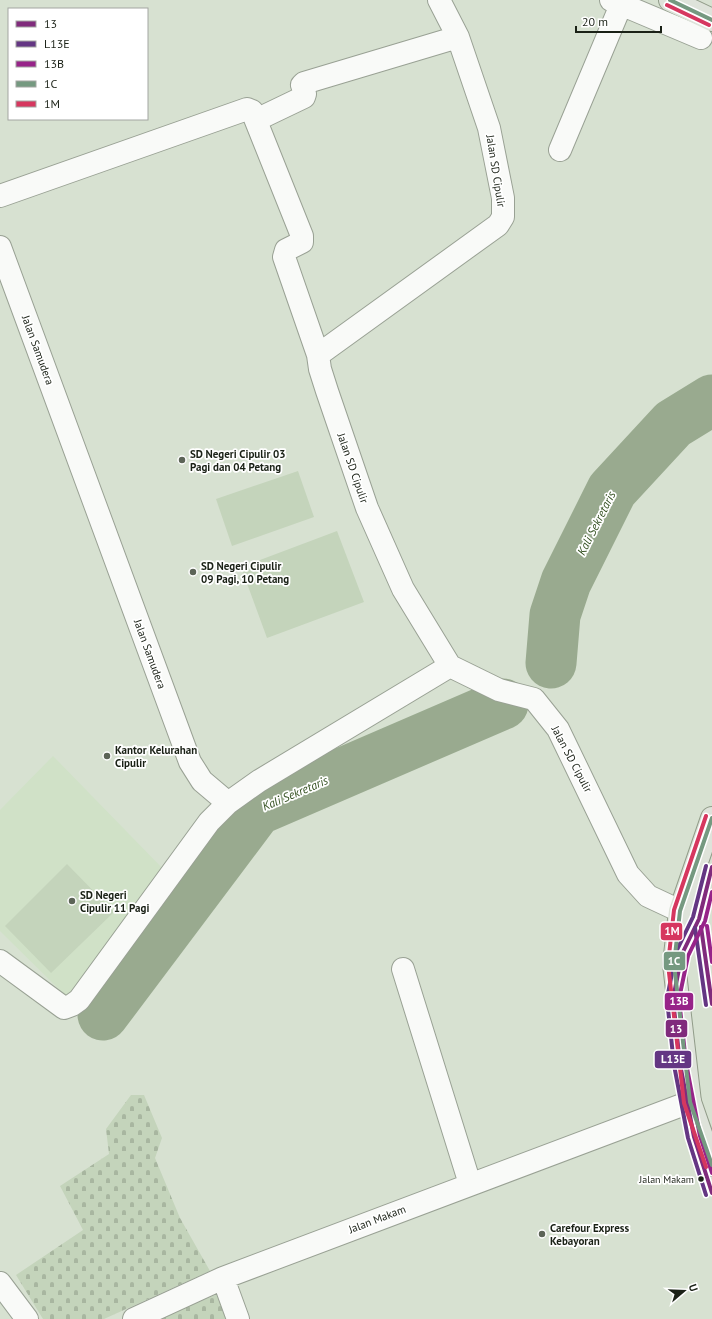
<svg xmlns="http://www.w3.org/2000/svg" width="712" height="1319" font-family="'PT Sans',sans-serif">
<style>
.built{fill:#d0e1c7}
.grass{fill:#c4d4bb}
.cemetery{fill:url(#cemetery-stones)}
.lines{fill:none;stroke-linecap:round;stroke-linejoin:round}
.river{stroke:#99aa8f;stroke-width:51}
.minor-casing{stroke:#99a194;stroke-width:24}
.major-casing{stroke:#919c89;stroke-width:24}
.minor{stroke:#f9faf8;stroke-width:22}
.major{stroke:#dee3da;stroke-width:22}
.bus-1-casing{stroke:#fff;stroke-width:7}
.bus-2-casing{stroke:#fff;stroke-width:7}
.bus-3-casing{stroke:#fff;stroke-width:7}
.bus-4-casing{stroke:#fff;stroke-width:7}
.bus-5-casing{stroke:#fff;stroke-width:7}
.bus-1{stroke:#802b7c;stroke-width:4}
.bus-2{stroke:#643683;stroke-width:4}
.bus-3{stroke:#972489;stroke-width:4}
.bus-4{stroke:#759980;stroke-width:4}
.bus-5{stroke:#d6375f;stroke-width:4}
.poi-dot{fill:#5c6457;stroke:#fff;stroke-width:1.5}
.bus-dot{fill:#1a2116;stroke:#fff;stroke-width:1.5}
.labels{text-anchor:middle;dominant-baseline:central;stroke-width:3.5;stroke-linejoin:round;paint-order:stroke}
.bus-label{font-size:10px;fill:#1a2116;stroke:#fff;text-anchor:end}
.street-label{font-size:11px;fill:#1a2116;stroke:#fff}
.poi-label{font-size:11px;font-weight:bold;fill:#1a2116;stroke:#fff;text-anchor:start}
.water-label{font-size:12px;font-style:italic;fill:#324f1f;stroke:#fff}
.line-badge{stroke:#fff;stroke-width:1.5}
.badge-label{font-size:11px;text-anchor:middle;font-weight:bold;fill:#fff}
</style>
<defs>
<pattern id="cemetery-stones" width="16" height="16" patternUnits="userSpaceOnUse"><rect width="16" height="16" fill="#c4d4bb"/><path d="M2 7V4a2 2 0 0 1 4 0v3zM10 15v-3a2 2 0 0 1 4 0v3z" fill="#a8b6a0"/></pattern>
</defs>
<rect width="100%" height="100%" fill="#d7e1d1"/>
<!-- built -->
<path class="built" d="M53 756 166 872 69 999 0 931V810Z"/>
<!-- grass -->
<path class="grass" d="M298 471 314 517 232 546 216 499Z
M337 531 364 602 267 638 241 567Z
M67 864 114 912 51 973 5 926Z"/>
<!-- cemetery -->
<path class="cemetery" d="M131 1095H144L162 1138 155 1158 180 1218 210 1271 104 1319H43L16 1275 83 1230 60 1186 109 1154 106 1129Z
M218 1294 227 1319H157Z"/>
<g class="lines">
<!-- river -->
<path class="river" d="M551 663 555 615 566 582 612 490 673 424 712 400
M103 1015 257 810 503 704"/>
<defs>
<path id="minor" d="M611 0 701 38
M256 120 304 97 305 94 302 85 304 83 458 37
M560 150 623 0
M0 196 247 109 252 111 302 236V242L286 250 284 257 318 355 320 369 327 391 367 508 403 589 450 666 499 690 534 699 558 729 628 874 648 896 680 911
M0 247 190 762 202 781 228 803
M318 355 498 225 503 217V198L489 128 458 37 439 0
M0 961 64 1008 72 1005 79 1000 209 822 228 803 259 781 450 666
M403 969 470 1184
M223 1278 238 1319
M0 1283 27 1319
M134 1319 223 1278 690 1102"/>
<path id="major" d="M670 0 712 20
M712 818 680 911 674 964 690 1102 712 1165"/>
</defs>
<!-- minor casing -->
<use href="#minor" class="minor-casing"/>
<!-- major casing -->
<use href="#major" class="major-casing"/>
<!-- minor -->
<use href="#minor" class="minor"/>
<!-- major -->
<use href="#major" class="major"/>
<defs>
<path id="bus-1" d="M712 867 699 919 682 954 673 999 680 1064 694 1137 712 1193
M701 927 712 1004"/>
<path id="bus-2" d="M706 866 693 917 676 952 667 999 674 1065 688 1138 706 1195
M695 928 706 1005"/>
<path id="bus-3" d="M712 892 705 921 688 956 679 999 686 1063 700 1136 712 1173
M707 926 712 962"/>
<path id="bus-4" d="M670 0 712 20
M712 818 680 911 674 964 690 1102 712 1165"/>
<path id="bus-5" d="M667 5 709 25
M706 816 674 910 668 964 684 1103 706 1167"/>
</defs>
<!-- bus-1 casing -->
<use href="#bus-1" class="bus-1-casing"/>
<!-- bus-2 casing -->
<use href="#bus-2" class="bus-2-casing"/>
<!-- bus-3 casing -->
<use href="#bus-3" class="bus-3-casing"/>
<!-- bus-4 casing -->
<use href="#bus-4" class="bus-4-casing"/>
<!-- bus-5 casing -->
<use href="#bus-5" class="bus-5-casing"/>
<!-- bus-1 -->
<use href="#bus-1" class="bus-1"/>
<!-- bus-2 -->
<use href="#bus-2" class="bus-2"/>
<!-- bus-3 -->
<use href="#bus-3" class="bus-3"/>
<!-- bus-4 -->
<use href="#bus-4" class="bus-4"/>
<!-- bus-5 -->
<use href="#bus-5" class="bus-5"/>
</g>
<!-- markers -->
<g class="poi-dot">
<circle cx="182" cy="460" r="4"/>
<circle cx="193" cy="572" r="4"/>
<circle cx="107" cy="756" r="4"/>
<circle cx="72" cy="901" r="4"/>
<circle cx="542" cy="1234" r="4"/>
</g>
<circle class="bus-dot" cx="701" cy="1179" r="3.5"/>
<g class="labels">
<!-- bus labels -->
<g class="bus-label">
<text x="694" y="1179">Jalan Makam</text>
</g>
<!-- street labels -->
<g class="street-label">
<text transform="translate(496 171) rotate(81)">Jalan SD Cipulir</text>
<text transform="translate(38 350) rotate(70)">Jalan Samudera</text>
<text transform="translate(353 468) rotate(71)">Jalan SD Cipulir</text>
<text transform="translate(150 654) rotate(70)">Jalan Samudera</text>
<text transform="translate(572 759) rotate(62)">Jalan SD Cipulir</text>
<text transform="translate(377 1219) rotate(-21)">Jalan Makam</text>
</g>
<!-- poi labels -->
<g class="poi-label">
<text x="190" y="454">SD Negeri Cipulir 03<tspan x="190" dy="13">Pagi dan 04 Petang</tspan></text>
<text x="201" y="566">SD Negeri Cipulir<tspan x="201" dy="13">09 Pagi, 10 Petang</tspan></text>
<text x="115" y="750">Kantor Kelurahan<tspan x="115" dy="13">Cipulir</tspan></text>
<text x="80" y="895">SD Negeri<tspan x="80" dy="13">Cipulir 11 Pagi</tspan></text>
<text x="550" y="1228">Carefour Express<tspan x="550" dy="13">Kebayoran</tspan></text>
</g>
<!-- water labels -->
<g class="water-label">
<text transform="translate(596 523) rotate(-63)">Kali Sekretaris</text>
<text transform="translate(295 793) rotate(-23)">Kali Sekretaris</text>
</g>
</g>
<g class="line-badge">
<rect x="660" y="922" width="23" height="19" rx="4" fill="#d6375f"/>
<rect x="663" y="951" width="23" height="20" rx="4" fill="#759980"/>
<rect x="664" y="992" width="30" height="19" rx="4" fill="#972489"/>
<rect x="665" y="1019" width="23" height="19" rx="4" fill="#802b7c"/>
<rect x="654" y="1050" width="38" height="19" rx="4" fill="#643683"/>
</g>
<g class="badge-label">
<text x="672" y="935">1M</text>
<text x="674" y="965">1C</text>
<text x="679" y="1005">13B</text>
<text x="676" y="1033">13</text>
<text x="673" y="1063">L13E</text>
</g>
<!-- legend -->
<rect x="8" y="8" width="140" height="112" fill="#ffffff" stroke="#a3a6a2"/>
<rect x="16" y="21" width="20" height="6" fill="#802b7c" stroke="#a3a6a2"/>
<text x="44" y="28" font-size="12" fill="#1a2116">13</text>
<rect x="16" y="41" width="20" height="6" fill="#643683" stroke="#a3a6a2"/>
<text x="44" y="48" font-size="12" fill="#1a2116">L13E</text>
<rect x="16" y="61" width="20" height="6" fill="#972489" stroke="#a3a6a2"/>
<text x="44" y="68" font-size="12" fill="#1a2116">13B</text>
<rect x="16" y="81" width="20" height="6" fill="#759980" stroke="#a3a6a2"/>
<text x="44" y="88" font-size="12" fill="#1a2116">1C</text>
<rect x="16" y="101" width="20" height="6" fill="#d6375f" stroke="#a3a6a2"/>
<text x="44" y="108" font-size="12" fill="#1a2116">1M</text>
<!-- north arrow -->
<g transform="translate(684 1291) rotate(71)" stroke="#ffffff" stroke-width="3" paint-order="stroke">
<path d="M0-3L7 15L0 10L-7 15Z" fill="#1a2116"/>
<text y="-6" font-size="11" font-weight="bold" text-anchor="middle" fill="#1a2116">U</text>
</g>
<!-- scale -->
<path d="M576 26v6h85v-6" fill="none" stroke="#1a2116" stroke-width="2"/>
<text x="582" y="26" font-size="12" fill="#1a2116" stroke="#ffffff" stroke-width="3" paint-order="stroke">20 m</text>
</svg>
